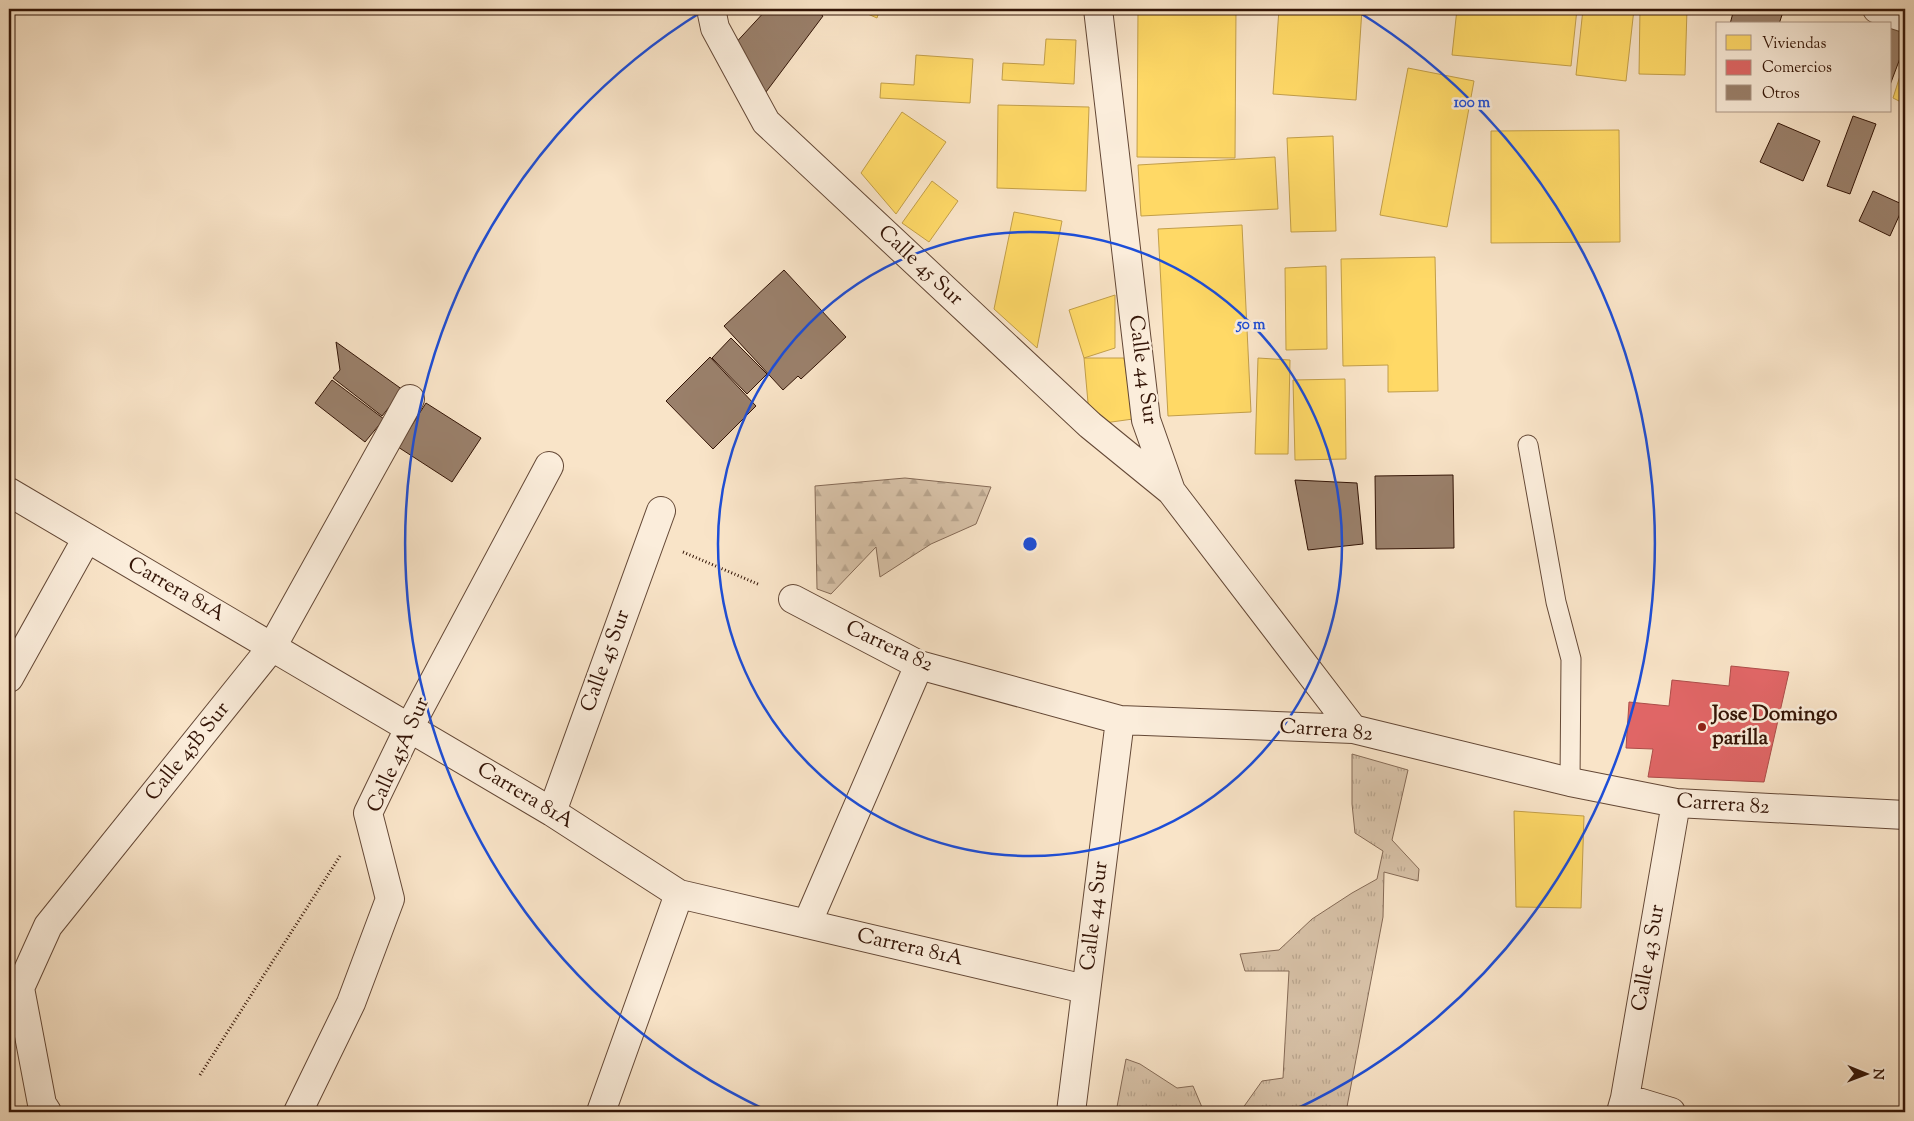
<svg xmlns="http://www.w3.org/2000/svg" width="1914" height="1121" font-family="'Sorts Mill Goudy',serif">
<style>
.grass{fill:url(#grass-tufts);stroke:#856a56}
.forest{fill:url(#forest-firs);stroke:#856a56}
.homes{fill:#ffd966;stroke:#c29e49}
.shops{fill:#e06666;stroke:#ac4d49}
.building{fill:#9a806b;stroke:#331406}
.lines{fill:none;stroke-linecap:round;stroke-linejoin:round}
.service-casing{stroke:#644836;stroke-width:21}
.minor-casing{stroke:#644836;stroke-width:30}
.path{stroke:#331406;stroke-width:3;stroke-dasharray:1 2.5;stroke-linecap:butt}
.service{stroke:#fbeddb;stroke-width:19}
.minor{stroke:#fbeddb;stroke-width:28}
.ring{fill:none;stroke:#1d4ed8;stroke-width:2.5}
.poi-dot{fill:#8f2418;stroke:#fbeddb;stroke-width:2}
.labels{text-anchor:middle;dominant-baseline:central;stroke-width:5;stroke-linejoin:round;paint-order:stroke}
.street-label{font-size:21px;fill:#331406;stroke:#fbeddb}
.poi-label{font-size:21px;font-weight:bold;fill:#331406;stroke:#fbeddb;text-anchor:start}
.centre{fill:#1d4ed8;stroke:#fbeddb;stroke-width:2.5}
.ring-label{font-size:15px;text-anchor:middle;font-weight:bold;fill:#1d4ed8;stroke:#fbeddb;stroke-width:5;stroke-linejoin:round;paint-order:stroke}
</style>
<defs>
<pattern id="grass-tufts" width="24" height="20" patternUnits="userSpaceOnUse" patternTransform="scale(1.25)"><rect width="24" height="20" fill="#d7c1a7"/><path d="M3 7l-1-3M5 7V3M7 7l1-3M15 17l-1-3M17 17v-4M19 17l1-3" fill="none" stroke="#b9a58e"/></pattern>
<pattern id="forest-firs" width="22" height="20" patternUnits="userSpaceOnUse" patternTransform="scale(1.25)"><rect width="22" height="20" fill="#d7c1a7"/><path d="M5 1l3.5 6h-7zM16 11l3.5 6h-7z" fill="#b9a58e"/></pattern>
</defs>
<rect width="100%" height="100%" fill="#f9e4c8"/>
<filter id="stains"><feTurbulence type="fractalNoise" baseFrequency=".004" numOctaves="4"/><feColorMatrix values="0 0 0 0 .2 0 0 0 0 .09 0 0 0 0 .02 0 0 0 .5 -.17"/></filter>
<radialGradient id="worn" r=".72"><stop offset=".6" stop-color="#630" stop-opacity="0"/><stop offset="1" stop-color="#630" stop-opacity=".3"/></radialGradient>
<!-- grass -->
<path class="grass" d="M1352 754 1408 770 1392 840 1419 869 1418 881 1384 872 1383 917 1346 1112H1240L1262 1081 1283 1078 1289 971H1245L1240 954 1279 950 1312 919 1352 893 1377 879 1383 851 1355 833 1352 804Z
M1126 1059 1140 1064 1177 1088 1193 1086 1204 1112H1116Z"/>
<!-- forest -->
<path class="forest" d="M905 478 991 487 976 524 931 544 880 577 876 547 831 594 817 589 815 486Z"/>
<!-- homes -->
<path class="homes" d="M856 9H880L877 18Z
M1138 9H1236L1235 158 1137 157Z
M1279 9H1362L1356 100 1273 94Z
M1457 9H1577L1571 66 1452 55Z
M1583 9H1634L1626 81 1576 75Z
M1640 9H1687L1685 75 1639 74Z
M1046 39 1076 40 1074 84 1002 80 1003 63 1044 65Z
M916 55 973 59 970 103 880 98 881 83 914 85Z
M1905 60V104L1893 98Z
M1408 68 1474 81 1447 227 1380 215Z
M998 105 1089 107 1086 191 997 188Z
M902 112 946 142 896 214 861 173Z
M1619 130 1620 242 1491 243V131Z
M1333 136 1336 231 1291 232 1287 138Z
M1275 157 1278 209 1141 216 1138 165Z
M932 181 958 201 929 242 902 223Z
M1014 212 1062 221 1037 348 994 309Z
M1242 225 1251 412 1168 416 1158 229Z
M1435 257 1438 391 1388 392V365L1343 366 1341 259Z
M1326 266 1327 349 1286 350 1285 268Z
M1115 295V348L1084 358 1069 310Z
M1084 358H1124L1133 419 1090 425Z
M1258 358 1290 360 1288 454H1255Z
M1345 379 1346 459 1295 460 1293 380Z
M1514 811 1584 816 1581 908 1516 907Z"/>
<!-- shops -->
<path class="shops" d="M1731 666 1789 672 1764 782 1648 777 1653 749 1626 748 1629 702 1669 706 1672 680 1729 686Z"/>
<!-- building -->
<path class="building" d="M767 9H814L823 16 766 92 731 48Z
M1734 9H1784L1779 24H1730Z
M1890 27H1905V45L1890 85Z
M1853 116 1876 124 1850 194 1827 186Z
M1778 123 1820 141 1803 181 1760 162Z
M1873 191 1904 205 1890 236 1859 221Z
M784 270 846 337 801 379 798 376 783 390 724 326Z
M731 338 767 374 747 394 712 358Z
M336 342 403 390 382 416 333 378 340 370Z
M710 357 756 406 713 449 666 401Z
M332 380 384 419 365 442 315 403Z
M426 403 481 438 452 482 398 447Z
M1453 475 1454 548 1376 549 1375 476Z
M1295 480 1357 483 1363 544 1308 550Z"/>
<g class="lines">
<defs>
<path id="service" d="M1528 445 1556 602 1571 659 1570 782"/>
<path id="minor" d="M711 9 715 28 766 122 1090 425 1171 491
M1098 9 1146 420 1171 491 1353 729
M1877 9 1905 18
M9 492 552 812 679 894 1085 989
M793 599 919 665 1120 720 1353 729 1570 782 1676 803 1905 815
M9 678 87 538
M552 812 661 511
M807 924 919 665
M1625 1098 1671 1112
M47 1112 42 1104 20 988 48 926 272 647 410 399
M298 1112 351 1003 390 899 368 813 409 728 549 466
M601 1112 679 894
M1071 1112 1120 720
M1621 1112 1625 1098 1676 803"/>
</defs>
<!-- service casing -->
<use href="#service" class="service-casing"/>
<!-- minor casing -->
<use href="#minor" class="minor-casing"/>
<!-- path -->
<path class="path" d="M683 552 760 585
M200 1075 340 856"/>
<!-- service -->
<use href="#service" class="service"/>
<!-- minor -->
<use href="#minor" class="minor"/>
</g>
<!-- distance rings -->
<g class="ring">
<circle cx="1030" cy="544" r="312"/>
<path d="M766 1110A625 625 0 0 1 703 11M1357 11A625 625 0 0 1 1294 1110"/>
</g>
<!-- markers -->
<circle class="poi-dot" cx="1702" cy="727" r="5"/>
<g class="labels">
<!-- street labels -->
<g class="street-label">
<text transform="translate(920 266) rotate(43)">Calle 45 Sur</text>
<text transform="translate(1142 370) rotate(82)">Calle 44 Sur</text>
<text transform="translate(176 590) rotate(30)">Carrera 81A</text>
<text transform="translate(889 647) rotate(25)">Carrera 82</text>
<text transform="translate(606 661) rotate(-70)">Calle 45 Sur</text>
<text transform="translate(1326 731) rotate(5)">Carrera 82</text>
<text transform="translate(188 752) rotate(-51)">Calle 45B Sur</text>
<text transform="translate(399 755) rotate(-66)">Calle 45A Sur</text>
<text transform="translate(525 796) rotate(31)">Carrera 81A</text>
<text transform="translate(1723 805) rotate(4)">Carrera 82</text>
<text transform="translate(1095 916) rotate(-83)">Calle 44 Sur</text>
<text transform="translate(910 948) rotate(13)">Carrera 81A</text>
<text transform="translate(1649 958) rotate(-80)">Calle 43 Sur</text>
</g>
<!-- poi labels -->
<g class="poi-label">
<text x="1712" y="715">Jose Domingo<tspan x="1712" dy="24">parilla</tspan></text>
</g>
</g>
<circle cx="1030" cy="544" r="8" class="centre"/>
<g class="ring-label">
<text x="1472" y="107">100 m</text>
<text x="1251" y="329">50 m</text>
</g>
<!-- margin -->
<rect width="1914" height="1121" fill="none" stroke="#f9e4c8" stroke-width="30"/>
<rect x="10" y="10" width="1894" height="1101" fill="none" stroke="#331406" stroke-width="2.5"/>
<rect x="15" y="15" width="1884" height="1091" fill="none" stroke="#331406"/>
<!-- legend -->
<rect x="1716" y="22" width="175" height="90" fill="#fbeddb" stroke="#ab9686"/>
<rect x="1726" y="35" width="25" height="15" fill="#ffd966" stroke="#ab9686"/>
<text x="1762" y="48" font-size="15" fill="#331406">Viviendas</text>
<rect x="1726" y="60" width="25" height="15" fill="#e06666" stroke="#ab9686"/>
<text x="1762" y="72" font-size="15" fill="#331406">Comercios</text>
<rect x="1726" y="85" width="25" height="15" fill="#9a806b" stroke="#ab9686"/>
<text x="1762" y="98" font-size="15" fill="#331406">Otros</text>
<!-- north arrow -->
<g transform="translate(1866 1074) rotate(91)" stroke="#fbeddb" stroke-width="4" paint-order="stroke">
<path d="M0-4L9 19L0 12L-9 19Z" fill="#331406"/>
<text y="-8" font-size="14" font-weight="bold" text-anchor="middle" fill="#331406">N</text>
</g>
<rect width="100%" height="100%" filter="url(#stains)"/>
<rect width="100%" height="100%" fill="url(#worn)"/>
</svg>
